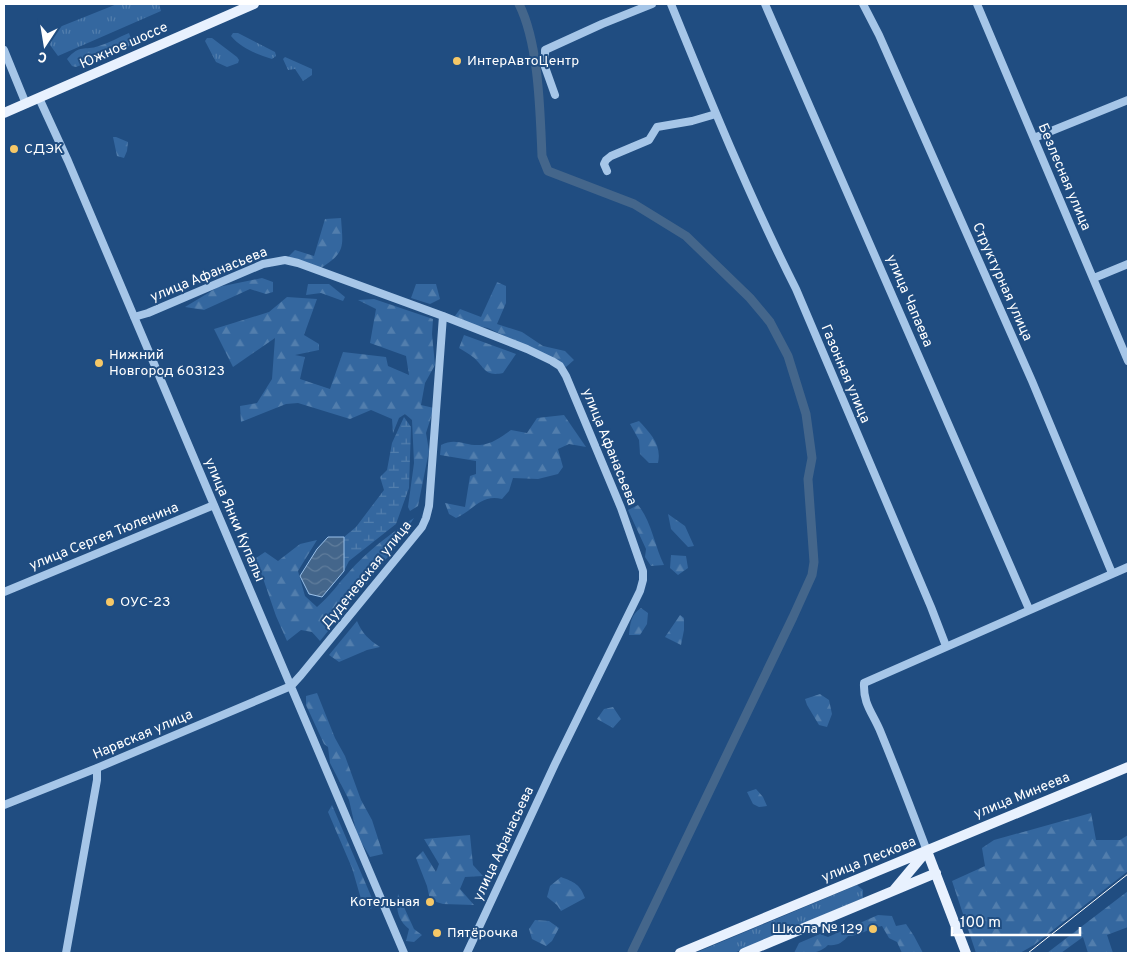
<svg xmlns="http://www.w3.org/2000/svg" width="1132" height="957" font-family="Overpass,sans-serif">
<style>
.grass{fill:url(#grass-tufts)}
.forest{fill:url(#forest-firs)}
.wetland{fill:url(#wetland-marsh)}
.water{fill:url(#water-waves);stroke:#9ac1ea}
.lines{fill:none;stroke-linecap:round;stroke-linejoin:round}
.canal{stroke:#44668b;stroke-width:9}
.minor{stroke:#a6c6e8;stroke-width:8}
.major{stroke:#e8f1fe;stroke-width:10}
.tram{stroke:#fff;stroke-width:1}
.poi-dot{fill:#f6c867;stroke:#204d81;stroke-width:2}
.labels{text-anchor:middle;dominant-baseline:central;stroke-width:4;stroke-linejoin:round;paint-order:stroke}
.street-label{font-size:14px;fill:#fff;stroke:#204d81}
.poi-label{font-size:14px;fill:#fff;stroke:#204d81;text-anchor:start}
</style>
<defs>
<pattern id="grass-tufts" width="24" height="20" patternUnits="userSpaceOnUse" patternTransform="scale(1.25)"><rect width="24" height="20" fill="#34679f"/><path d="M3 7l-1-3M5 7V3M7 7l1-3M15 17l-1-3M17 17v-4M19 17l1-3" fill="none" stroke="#527ead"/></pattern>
<pattern id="forest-firs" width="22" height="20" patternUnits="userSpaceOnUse" patternTransform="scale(1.25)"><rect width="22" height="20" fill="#34679f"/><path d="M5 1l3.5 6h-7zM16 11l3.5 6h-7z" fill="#527ead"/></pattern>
<pattern id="wetland-marsh" width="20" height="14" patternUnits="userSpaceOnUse" patternTransform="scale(1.25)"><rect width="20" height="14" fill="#34679f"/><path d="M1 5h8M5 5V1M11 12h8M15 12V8" fill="none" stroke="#527ead"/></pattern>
<pattern id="water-waves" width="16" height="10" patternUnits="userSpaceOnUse" patternTransform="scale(1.25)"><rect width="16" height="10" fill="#44668b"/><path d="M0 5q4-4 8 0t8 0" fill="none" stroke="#607d9c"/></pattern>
</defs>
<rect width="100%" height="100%" fill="#204d81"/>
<!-- grass -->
<path class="grass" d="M117 4H159L161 11 58 56 42 34Z
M233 33H238L275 52 276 56 272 59C257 54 242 49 231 36Z
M207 38H212L237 57 239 60 238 63 227 67 216 62 205 41Z
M285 57 312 69V75L303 81 295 69 288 70 283 59Z
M857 885 863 890V898L734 953H695Z"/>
<!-- forest -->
<path class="forest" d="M129 33 132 42 128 47 76 67 72 66 67 59C80 44 84 51 99 46 109 43 119 37 129 33Z
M113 137H116L128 142 127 151 124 158 117 156Z
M341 218C343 247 346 252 321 268L288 257 295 250 314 256 325 219Z
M262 278 273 282V292L266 294 250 289 204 310 185 307 218 287Z
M497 282 506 286V303L497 324 522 332 543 346 565 351 574 360 566 367 547 356 515 341 488 328 473 325 455 316 460 309 481 317Z
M308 284H329L345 297 343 301 321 293 306 295Z
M416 284H436L440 299 430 304 411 298Z
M287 297 317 299 304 335 319 344V350L295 355 305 357 300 379 330 389 343 352 386 357 388 366 409 375 406 356 370 343 376 309 358 300 374 299 433 319 432 334 435 365 425 383 421 405 434 408 426 433 429 451 418 506 410 511 408 507 414 463 412 420 405 414 399 418 393 433 392 419 371 410 350 419 298 403 286 404 241 422 240 406 257 403 272 379 275 338 233 367 214 329 269 312Z
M464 335 516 354 503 373C484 377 485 367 473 357 469 354 464 351 459 348Z
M564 415 586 447 569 444 558 449 563 467 558 474 538 479 513 478 509 491 502 499C481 494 474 510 456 518L449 514 445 503 465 507 470 476 476 474V461L440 455 441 445C456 437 465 446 480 445 492 444 501 437 511 430L527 433 537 418Z
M639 421C651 434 662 445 658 463H649L640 454 639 440 630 424Z
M638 505C651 520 655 547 664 565L651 566 645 557 646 549 628 510Z
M668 514 685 526 694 546 688 547 671 529Z
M414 518 395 548 320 641 312 632 301 630 287 641 276 616 256 558 265 552 278 561 300 544 317 540 298 571 305 596 317 607C330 596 337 585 348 573 367 551 390 534 414 518Z
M671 555 686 556 688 568 678 575 670 568Z
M641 608 648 613 647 624 640 635H629C630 624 631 614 641 608Z
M680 615 684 618V630L681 645 665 637Z
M357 621C362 633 369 640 380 647L367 650 339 662 329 655Z
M317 693 335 738 345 756 361 800 372 820 383 854 370 857 357 835 349 800 330 763 328 747 324 744 306 705V696Z
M820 694 829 700 832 714 827 727 819 725 807 705 805 699Z
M613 707 621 719 613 728 597 719 604 709Z
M756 789 763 797 767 806 759 807 753 804 747 792Z
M332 805 374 903 371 909 361 899 352 868 328 812Z
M1091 813 1096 840H1120L1128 835V871L1034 945 1020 953H976L952 881 985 866 982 848 994 840Z
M470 835 473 865 483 876 465 877 460 889 474 905 443 904 430 900 427 886 416 858 423 851 436 872 439 864 424 839Z
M561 877C574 882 580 884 585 898L561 911 557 905 547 897 550 886Z
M1128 891V927L1107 935 1113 953H1088L1083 937 1061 953H1047Z
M398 894 414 929 422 935 414 942 406 941 409 929C397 919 396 909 398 894Z
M878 915 892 916 896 926 906 924 914 936 923 953H902L897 942 889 938 882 926C870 928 859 936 848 936 842 943 837 946 828 945 818 955 807 953 794 953L799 943 820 934 828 937Z
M535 920 549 921 559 928 552 941 546 946 532 939 529 929Z"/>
<!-- wetland -->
<path class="wetland" d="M404 417 411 427 409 488 396 524 349 561 344 571V537L356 527 384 490 380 477 387 470 392 443Z"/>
<!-- water -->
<path class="water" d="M328 537H344V571L322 597 309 594 300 576 317 549Z"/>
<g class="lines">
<!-- canal -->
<path class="canal" d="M519 4C539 44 540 111 542 156L548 171 634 204 686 236 750 298 770 322 788 356 806 414 812 458 808 479 814 562 812 575 793 617 632 952"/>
<!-- minor -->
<path class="minor" d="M671 4C710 100 749 196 796 289L931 607 946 646
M765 4 1029 609
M863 4 879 35 1032 381 1112 573
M977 4 1128 361
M4 50 26 104
M555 95 545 67V50L602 24 652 4
M39 98 68 161 404 953
M1034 138 1128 100
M607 171 604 164 606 160 611 156 649 140 657 127 692 121 716 114
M1094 278 1128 264
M134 317 148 313 263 264 285 260 298 263 443 316 527 349 552 361 560 366 566 376 621 508 643 571V580L640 591 555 764 467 953
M4 592 214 505
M4 805 97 768 291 686 301 675 422 527 426 518 429 506 443 316
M927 851C912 811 897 772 881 733 873 713 863 705 864 683L1128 567
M66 953 97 780V768"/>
<!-- major -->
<path class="major" d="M4 113 254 4
M927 851 966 953
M894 890 925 853
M680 953 1128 767
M744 953 936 873"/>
<!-- tram -->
<path class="tram" d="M1028 953 1128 874"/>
</g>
<!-- markers -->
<g class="poi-dot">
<circle cx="457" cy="61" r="5"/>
<circle cx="14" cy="149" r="5"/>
<circle cx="99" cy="363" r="5"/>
<circle cx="110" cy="602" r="5"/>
<circle cx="430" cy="902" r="5"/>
<circle cx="873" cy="929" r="5"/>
<circle cx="437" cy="933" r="5"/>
</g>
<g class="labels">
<!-- street labels -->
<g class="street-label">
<text transform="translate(124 46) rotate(-24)">Южное шоссе</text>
<text transform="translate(1064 177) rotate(67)">Безлесная улица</text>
<text transform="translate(209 275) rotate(-22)">улица Афанасьева</text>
<text transform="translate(1002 282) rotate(66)">Структурная улица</text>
<text transform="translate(909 301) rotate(67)">улица Чапаева</text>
<text transform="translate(845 374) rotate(67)">Газонная улица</text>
<text transform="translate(609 447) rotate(68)">улица Афанасьева</text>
<text transform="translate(234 520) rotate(67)">улица Янки Купалы</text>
<text transform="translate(104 537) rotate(-22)">улица Сергея Тюленина</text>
<text transform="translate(367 575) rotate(-51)">Дуденевская улица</text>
<text transform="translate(143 735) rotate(-23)">Нарвская улица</text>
<text transform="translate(1022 796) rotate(-22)">улица Минеева</text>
<text transform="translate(504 844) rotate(-65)">улица Афанасьева</text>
<text transform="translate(869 860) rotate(-22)">улица Лескова</text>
</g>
<!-- poi labels -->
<g class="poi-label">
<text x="467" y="61">ИнтерАвтоЦентр</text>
<text x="24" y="149">СДЭК</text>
<text x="109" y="355">Нижний<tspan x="109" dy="16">Новгород 603123</tspan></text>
<text x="120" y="602">ОУС-23</text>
<text x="420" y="902" text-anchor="end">Котельная</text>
<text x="863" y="929" text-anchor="end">Школа № 129</text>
<text x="447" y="933">Пятёрочка</text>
</g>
</g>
<!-- border -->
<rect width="1132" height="957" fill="none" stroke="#ffffff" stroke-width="10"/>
<!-- north arrow -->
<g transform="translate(45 45) rotate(192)" stroke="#204d81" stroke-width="4" paint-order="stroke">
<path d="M0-4L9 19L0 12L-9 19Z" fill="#ffffff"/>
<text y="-8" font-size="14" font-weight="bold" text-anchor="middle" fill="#ffffff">С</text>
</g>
<!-- scale -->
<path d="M952 927v8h128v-8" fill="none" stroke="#ffffff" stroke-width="2.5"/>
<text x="960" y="927" font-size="15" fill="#ffffff" stroke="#204d81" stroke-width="4" paint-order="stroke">100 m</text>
</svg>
